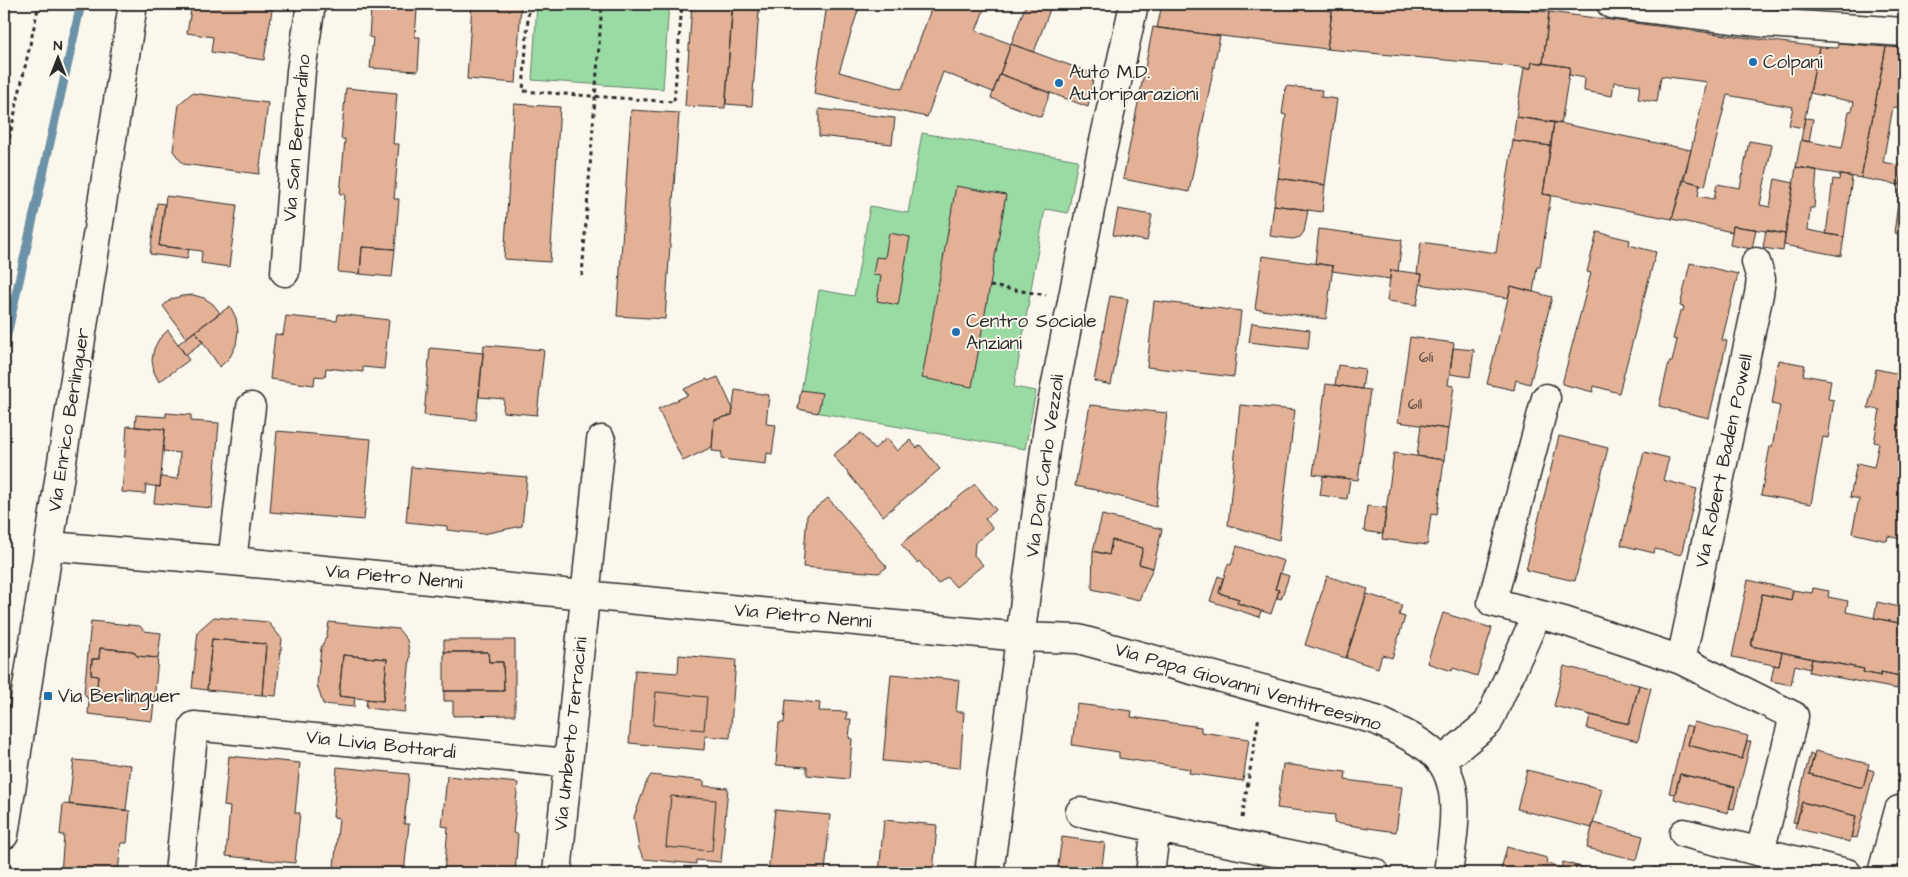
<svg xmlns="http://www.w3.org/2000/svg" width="1908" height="877" font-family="'Architects Daughter',sans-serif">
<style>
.green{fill:#9adba4;stroke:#628368}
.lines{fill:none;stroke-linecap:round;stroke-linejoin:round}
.stream{stroke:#6c92a7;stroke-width:9}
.building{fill:#e3b195;stroke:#2b2b2b}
.minor-casing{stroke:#2b2b2b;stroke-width:31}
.tertiary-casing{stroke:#2b2b2b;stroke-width:31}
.path{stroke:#2b2b2b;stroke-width:3;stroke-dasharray:4 4;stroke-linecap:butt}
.minor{stroke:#fbf7ec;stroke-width:28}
.tertiary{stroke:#fbf7ec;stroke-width:28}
.poi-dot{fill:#1f6fb2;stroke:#fbf7ec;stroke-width:2}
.labels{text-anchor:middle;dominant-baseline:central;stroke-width:4;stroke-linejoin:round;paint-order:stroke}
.number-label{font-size:16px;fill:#594c46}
.poi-label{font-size:19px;fill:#2b2b2b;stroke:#fbf7ec;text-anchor:start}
.street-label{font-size:19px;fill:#2b2b2b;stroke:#fbf7ec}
</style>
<rect width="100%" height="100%" fill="#fbf7ec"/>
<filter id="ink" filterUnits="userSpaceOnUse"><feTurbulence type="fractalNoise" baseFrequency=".02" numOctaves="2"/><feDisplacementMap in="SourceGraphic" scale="10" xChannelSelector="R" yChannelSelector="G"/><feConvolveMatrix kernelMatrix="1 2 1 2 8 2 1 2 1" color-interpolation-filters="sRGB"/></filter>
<g filter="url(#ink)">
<!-- green -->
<path class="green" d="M537 4H669L663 89 532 80Z
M922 133 1078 160 1068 213 1045 209 1014 387 1036 391 1025 449 798 409 819 290 854 296 870 206 908 213Z"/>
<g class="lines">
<!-- stream -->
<path class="stream" d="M4 348 81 4"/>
</g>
<!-- building -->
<path class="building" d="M192 4H273L264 60 211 52 213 37 187 33Z
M369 4H414V10H417L415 37H420L418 71 370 68 373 38 369 37 371 9H368Z
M472 4H521L516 83 467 79Z
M692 4H733L725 108 685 106Z
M827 4H860L839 72 902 89 933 4H986L976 31 1011 44 993 92 943 72 927 117 814 94Z
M1026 4H1052L1034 52 1011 44Z
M1162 4H1333L1327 49 1157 28Z
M1333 4H1457L1549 12 1543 63 1532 62 1531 68 1327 49Z
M732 8 759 10 752 106 726 104Z
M1549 12 1819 47 1803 128 1789 125 1793 107 1727 95 1705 186 1684 180 1707 82 1661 76 1657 102 1638 99 1640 85 1614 82 1612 96 1584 91 1585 78 1569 75 1570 67 1543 63Z
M1153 27 1220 36 1189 192 1123 179Z
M1838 43 1886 47 1861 178 1796 167 1801 140 1842 148 1849 111H1852L1854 102 1810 93 1819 47 1838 48Z
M1011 44 1094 74 1088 107 1000 74Z
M1886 47 1904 48V108L1893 107 1883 162 1903 166 1900 185 1861 178Z
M1532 62 1570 67 1561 124 1516 117 1524 68H1531Z
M1000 74 1050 93 1041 117 991 98Z
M1286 86 1322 90 1321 97 1337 99 1325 185 1278 178 1286 115 1282 114Z
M346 88 397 93 393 144H399L394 199H399L395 249 362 247 360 274 338 272 345 194H340L345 139H341Z
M192 93 268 103 259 174 183 164 173 151 179 104Z
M514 104 560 107 550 262 504 259Z
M819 109 895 118 892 144 819 136Z
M631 110 679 113 665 319 617 316Z
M1516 117 1554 122 1551 146 1513 141Z
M1805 118 1813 119 1809 142 1801 140Z
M1554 122 1691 150 1672 219 1543 194Z
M1513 141 1551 146 1543 194 1551 195 1540 267H1537L1533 292 1511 286 1508 298 1420 284 1422 274H1417L1421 242 1496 253Z
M1749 141 1772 145 1760 205 1770 207 1775 179 1794 183 1785 234 1733 226 1732 232 1672 219 1684 180 1700 184 1698 196 1714 199 1717 184 1740 188Z
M1904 159V234L1894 233Z
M1796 167 1817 170 1814 208H1810L1808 230 1844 237 1841 256 1784 245Z
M1840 175 1852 177 1844 237 1826 234 1833 179 1839 180Z
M1278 178 1325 185 1322 212 1274 205Z
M956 186 1006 195 972 387 922 378Z
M166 196 237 205 229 267 201 263 202 251 159 246Z
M157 203 165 204 159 246 189 249 187 259 150 254Z
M1274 205 1308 210 1304 232 1300 237 1293 239 1270 236Z
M1118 209 1152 215 1147 241 1113 235Z
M1733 226 1756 229 1752 249 1730 245Z
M1319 229 1402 240 1398 271 1391 270 1390 279 1332 271 1333 266 1315 263Z
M1766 230 1785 234 1783 251 1763 248Z
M1597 232 1630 240 1629 245 1656 252 1619 393 1594 386 1593 392 1562 384 1591 273 1587 272Z
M889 233 910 237 898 305 877 301 881 276 873 275 876 257 885 258Z
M362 247 395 249 392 277 360 274Z
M1262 256 1333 266 1326 319 1255 309Z
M1690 263 1738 274 1722 340 1727 341 1709 418 1659 406 1669 362H1672L1677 340 1673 339 1680 311H1683L1684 307 1680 306Z
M1391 270 1422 274 1417 305 1387 301Z
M1511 286 1552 297 1530 384 1516 380 1514 390 1487 384Z
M193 295 204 298 213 304 220 313 186 338 163 306 171 299 182 296Z
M1110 296 1128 299 1111 385 1094 381Z
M1154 301 1241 311 1234 377 1147 367Z
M230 306 236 318 238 331 236 345 230 357 220 367 195 331Z
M338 314 389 320 384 369 363 367V372L326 368 325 377 315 376 314 385 270 379 275 334 283 335 286 316 337 321Z
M1252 323 1310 330 1308 349 1249 342Z
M168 330 189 360 159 382 154 372 152 360 154 349 159 339Z
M195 331 203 342 185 355 178 344Z
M1410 337 1454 343 1448 385 1454 386 1448 429 1398 422Z
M484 345 544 350 537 415 503 412 504 399 479 397Z
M430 348 483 353 476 420 424 415Z
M1453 348 1474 350 1470 377 1450 374Z
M1779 360 1805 365 1803 375 1831 380 1828 399 1834 400 1828 438 1823 437 1811 504 1761 495 1770 446 1772 447 1780 406 1772 404 1776 379H1774L1777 364H1779Z
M1338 365 1365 369 1362 389 1335 385Z
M1876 369 1904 375V450L1901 449 1898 467 1904 468V540L1888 536 1887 541 1852 533 1859 499 1850 497 1857 463 1874 467 1879 443 1874 442 1880 410 1868 408Z
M718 377 733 409 732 415 714 420 712 447 683 461 658 409 688 395 684 389 707 379 708 381Z
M1326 384 1370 390 1358 480 1313 474Z
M735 390 769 395 766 424 776 425 772 454 767 453 766 464 721 459 722 452 712 451 714 420 732 415Z
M801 390 822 393 818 413 798 409Z
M1090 405 1167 413 1156 507 1096 490 1075 486Z
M1240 405 1295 410 1279 540 1228 525Z
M166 413 191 415V421L219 423 212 508 154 503 156 486 160 487 161 477 178 479 180 453 163 451 165 429 135 427 136 415 166 417Z
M1421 425 1448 429 1444 460 1417 456Z
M127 426 165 429 160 487 146 485 145 494 122 492Z
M277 431 371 439 364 520 270 512Z
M861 433 874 449 887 438 897 451 910 440 917 448 920 445 940 469 883 516 833 455Z
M1559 436 1608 448 1575 581 1526 570Z
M1644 452 1669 458 1663 480 1697 489 1681 555 1655 549 1654 553 1621 545Z
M1394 453 1444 460 1437 515 1431 514 1427 545 1382 539Z
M411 467 527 477 522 526 483 534 447 530V526L406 522Z
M1323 476 1350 479 1347 499 1320 495Z
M975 484 996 510 985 519 993 528 975 543 974 555 983 565 956 587 947 577 938 584 919 561 917 563 901 544Z
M828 498 887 567 879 573 803 567 807 515Z
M1367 506 1387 508 1383 534 1364 531Z
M1102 515 1162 529 1153 568 1139 564 1143 548 1112 540 1109 555 1093 551Z
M1112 540 1143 548 1139 564 1153 568 1139 600 1092 589 1093 551 1109 555Z
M1237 546 1284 561 1275 589 1279 590 1271 614 1237 603 1239 599 1219 593 1228 564 1231 565Z
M1280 573 1289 576 1281 599 1277 598 1279 590 1275 589Z
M1218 576 1223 578 1219 593 1239 599 1237 603 1261 611 1259 617 1210 601Z
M1327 576 1368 589 1346 658 1305 645Z
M1748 580 1793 590 1791 600 1762 594 1751 646 1782 652 1779 666 1732 657Z
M1813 588 1829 591 1828 597 1848 601 1846 612 1904 624V653L1900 676 1881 672V676L1863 672 1864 669 1751 646 1762 594 1791 600 1793 590 1812 593Z
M1367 594 1402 605 1399 615 1405 617 1392 658 1382 655 1378 668 1346 658Z
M1877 602 1904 608V624L1874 618Z
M1443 613 1492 628 1477 676 1453 668 1452 671 1427 663Z
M214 617 268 622 282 639 276 696 262 695 266 644 212 639 207 690 192 688 198 631Z
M91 621 140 626 144 631 161 633 158 658 137 656 133 651 100 648 99 659H92L91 675 98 676 96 697 154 702 152 721 88 714 89 701 84 693Z
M329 622 398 629 407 640 410 656 405 712 366 708 367 699 383 701 387 659 343 655 339 696 355 698 354 707 323 704 317 685 321 648 327 635Z
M212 639 266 644 262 695 207 690Z
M444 640H515V715L453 716V701H444V691H504L503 662H489L488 652H444Z
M100 648 133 651 137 656 158 658 154 702 96 697 98 676 91 675 92 659H99Z
M444 652H488L489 662H503L504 691H444Z
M1782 652 1812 659 1810 669 1795 665 1791 685 1771 681 1774 665 1779 666Z
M343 655 387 659 383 701 339 696Z
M679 655 736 660 730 738 705 736 704 750 629 743 635 670 678 673Z
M1812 659 1864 669 1863 672 1881 676V672L1900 676 1897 689 1809 672Z
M1564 666 1639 685 1629 724 1554 706Z
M891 674 959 680 956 712H964L960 768 883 761Z
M1639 685 1651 688 1638 741 1587 729 1590 715 1629 724Z
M656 692 707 697 704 730 653 725Z
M786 700 820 703 819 711 847 712 846 719H851L849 738 852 739 849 779 807 775V767L776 765 779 723H784Z
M1077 704 1132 711 1131 717 1201 727V732L1249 739 1243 781 1189 773 1190 769 1119 758V752L1072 745Z
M1694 722 1748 736 1742 759 1688 745Z
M1686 725 1693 727 1688 745 1742 759 1747 741H1751L1734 809 1729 808 1735 787 1680 774 1675 794 1669 793Z
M1815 751 1869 764 1863 788 1809 774Z
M1810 754 1814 756 1809 774 1863 788 1868 769 1874 771 1857 838 1851 837 1856 816 1802 802 1797 823 1793 822Z
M229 756 300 763 295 813H300L295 863 226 856 230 807 224 806Z
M74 760 131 765 126 810 69 804Z
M1283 764 1346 772 1345 780 1402 787 1396 832 1334 823 1335 815 1277 808Z
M337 767 409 774 404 824H409L404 873 334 867 339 818 333 817Z
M1527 770 1602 789 1592 828 1517 809Z
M1680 774 1735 787 1728 813 1674 799Z
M651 775 704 781V786L728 788 721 862 696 860V864L644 859 639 849 634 817 647 781Z
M447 776 518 783 513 833 518 834 515 873H444L448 827 442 826Z
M671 796 716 800 712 851 666 847Z
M1802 802 1856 816 1850 842 1795 828Z
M63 804 130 811 127 843H121L118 873H61L64 835H60Z
M775 810 830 815 825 873H768Z
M884 820 937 825 933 873H879Z
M1593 823 1643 836 1637 860 1587 848Z
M1062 837 1105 843 1101 873H1057Z
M1507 847 1547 858 1546 863 1561 868 1563 862 1599 872V873H1500Z
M1653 867 1677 873 1652 872Z"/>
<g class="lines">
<defs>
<path id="minor" d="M1611 4 1766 23 1904 32
M285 272 301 71 311 4
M1546 398 1492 602 1564 621 1681 660 1794 716 1760 852
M50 546 232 561 1021 637 1078 639 1376 720C1395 729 1414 737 1430 750 1466 778 1453 834 1448 873
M232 561 251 407
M1681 660 1759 294 1761 279 1756 262
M1441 762 1488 723 1537 614
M1080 812 1375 873
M1684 833 1847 873
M179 873 194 726 567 763
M557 873 601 440
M989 873 1049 419 1099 164 1134 4
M1150 873 1156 827
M1882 873 1899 810"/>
<path id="tertiary" d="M4 835 133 4"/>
</defs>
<!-- minor casing -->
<use href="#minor" class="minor-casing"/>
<!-- tertiary casing -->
<use href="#tertiary" class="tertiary-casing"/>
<!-- path -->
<path class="path" d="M529 4 523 91 674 102 682 4
M4 162 39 4
M582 276 602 4
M990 286 1046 295
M1242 818 1259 716"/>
<!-- minor -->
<use href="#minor" class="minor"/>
<!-- tertiary -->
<use href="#tertiary" class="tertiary"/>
</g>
</g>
<!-- markers -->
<g class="poi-dot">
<circle cx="1753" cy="62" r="5"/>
<circle cx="1059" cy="83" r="5"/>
<circle cx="956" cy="332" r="5"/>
<rect x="43" y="691" width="10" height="10" rx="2.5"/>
</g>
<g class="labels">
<!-- number labels -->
<g class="number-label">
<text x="1426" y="357">61i</text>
<text x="1415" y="404">61l</text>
</g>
<!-- poi labels -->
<g class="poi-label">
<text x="1763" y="62">Colpani</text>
<text x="1069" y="72">Auto M.D.<tspan x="1069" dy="22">Autoriparazioni</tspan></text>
<text x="966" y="321">Centro Sociale<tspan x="966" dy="22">Anziani</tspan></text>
<text x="58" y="696">Via Berlinguer</text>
</g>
<!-- street labels -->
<g class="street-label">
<text transform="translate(297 138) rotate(-85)">Via San Bernardino</text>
<text transform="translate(69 420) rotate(-81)">Via Enrico Berlinguer</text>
<text transform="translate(1724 461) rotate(-78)">Via Robert Baden Powell</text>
<text transform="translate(1045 466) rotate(-82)">Via Don Carlo Vezzoli</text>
<text transform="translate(394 577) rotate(5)">Via Pietro Nenni</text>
<text transform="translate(803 616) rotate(5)">Via Pietro Nenni</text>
<text transform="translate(1248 687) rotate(16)">Via Papa Giovanni Ventitreesimo</text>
<text transform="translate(571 734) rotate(-84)">Via Umberto Terracini</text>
<text transform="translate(381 745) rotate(6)">Via Livia Bottardi</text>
</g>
</g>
<!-- margin -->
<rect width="1908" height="877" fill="none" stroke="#fbf7ec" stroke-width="20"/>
<rect x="10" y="10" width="1888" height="857" fill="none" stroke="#2b2b2b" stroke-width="2" filter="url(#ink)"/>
<!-- north arrow -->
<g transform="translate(58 58)" stroke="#fbf7ec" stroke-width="4" paint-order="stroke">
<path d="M0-4L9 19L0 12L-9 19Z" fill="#2b2b2b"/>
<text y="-8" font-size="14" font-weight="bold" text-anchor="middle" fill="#2b2b2b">N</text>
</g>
</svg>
